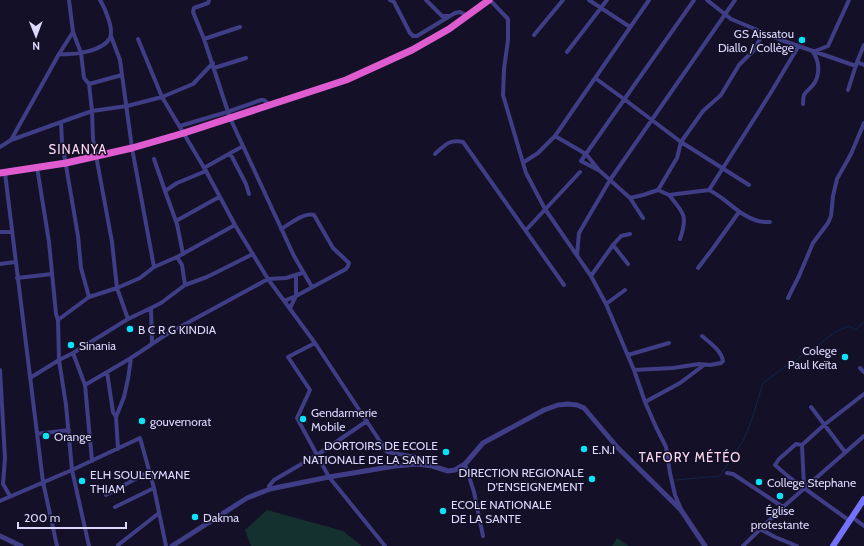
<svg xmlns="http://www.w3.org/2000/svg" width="864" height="546" font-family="Cabin,sans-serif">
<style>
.green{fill:#143130}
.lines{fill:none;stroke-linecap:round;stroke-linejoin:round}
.stream{stroke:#10274c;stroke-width:1}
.minor{stroke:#3f3d85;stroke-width:4}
.tertiary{stroke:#3f3d85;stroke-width:5}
.secondary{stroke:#7472fb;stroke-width:6}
.trunk{stroke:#de5cd0;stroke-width:7}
.poi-dot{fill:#09e2f8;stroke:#141027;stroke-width:1.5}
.labels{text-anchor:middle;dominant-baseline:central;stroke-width:3;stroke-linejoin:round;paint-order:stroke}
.poi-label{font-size:12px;fill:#dcd8fe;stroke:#141027;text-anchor:start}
.neighbourhood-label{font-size:13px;letter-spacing:1px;fill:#fedaf1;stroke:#141027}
</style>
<rect width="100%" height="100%" fill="#141027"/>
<!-- green -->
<path class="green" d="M267 510 343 531 362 546H251L245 530Z
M617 538 629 546H612Z"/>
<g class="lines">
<!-- stream -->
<path class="stream" d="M676 480 720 476 744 439 752 419 763 383 786 366 795 362 802 355 820 344 835 332 849 326 855 330 864 322"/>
<!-- minor -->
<path class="minor" d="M209 0 208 3 194 8 193 12 204 39 230 118 294 256 312 287
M390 0 394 2 410 33 413 36H417L455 13 460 12 468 16
M426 0 442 16H450
M490 0 508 19V40L504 69 503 95 526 173 545 209 591 276 606 304 634 370 645 402 656 427 666 447 670 473 675 495 681 509
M589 0 630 27
M694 0 581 161 600 171 630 198 643 195 658 190 669 195 709 190 770 94 798 47
M707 0 731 19 781 40 856 66
M73 32 81 53 84 78 89 84
M534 35 563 0
M111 36 120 60 132 148 154 267
M138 39 162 97 206 171 235 225 268 279 315 343 387 452 422 458 432 466
M204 39 240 27
M567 52 607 0
M59 54C73 55 102 52 110 38 114 29 105 8 100 0
M857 62 864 65
M214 68 246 58
M122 75 89 84 92 111 93 139 112 242 117 288 128 319
M595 78 624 99 681 142 749 185
M848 90 857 62 864 45
M803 104C803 101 803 98 804 95 806 91 810 89 813 85 820 76 820 62 813 52L828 46 849 0
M61 122 62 142 78 236 81 268 89 297
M180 126 227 112 261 100H264L270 105
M555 136 586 154 598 169
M11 140 92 111 127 106 162 97 193 84 213 63
M0 147 11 140 59 54 73 32 69 0
M230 153 246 184 249 194
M435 154C445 145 449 139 463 142L564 285
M154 159 165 191
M524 162 538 153 555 136 649 0
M37 167 49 242 56 314 58 320
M204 168 243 146
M5 173 43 482 57 546
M658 190 677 158 681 142 703 111 721 95 739 65 754 50 763 33
M709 190C726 198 739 216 758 221 762 222 766 222 770 222
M669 195C684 213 688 216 680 239
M630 198 643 218
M176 221 219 197
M281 229C290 224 304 212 314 215L333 248 349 263 348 266 346 269 296 296 290 308
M526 230 580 172
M0 232H12
M613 245 628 264
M183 254 177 224 165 191 177 183 206 171
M577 255 579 233 610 180 735 0
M177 257 182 265 185 285
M0 264 15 262
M698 268 714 247 739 212
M591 276 613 245 621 236 630 234
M17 278 52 274
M788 298 799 276 813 243 828 223 831 216 833 196 837 179 851 154 864 123
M284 301 296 296V275
M606 304 625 290
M151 308 161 303 185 285 207 277 253 254
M315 343 288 357 310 390 297 418 329 477 385 546
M73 353 85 385 92 461
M628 355 669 343
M860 368 864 372
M0 370 5 458 3 484 10 496
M634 370 673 368 699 364 710 365 721 363 723 361C721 350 710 343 702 336
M107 372 113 412 116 417
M30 378 59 360 73 353 128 319 151 308 152 343
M85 385 131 358
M645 402 680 383 704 365
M811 407 845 452
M37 434 69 430
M802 445 796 444 779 459 775 465 790 478 850 521
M118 449 116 417 124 397 128 379 131 358 167 334 268 279 286 278 302 273
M465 464 474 492 483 536
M727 473 733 474 783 507
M804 487 802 445 824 425 864 394
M270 489 269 486 274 480 317 455 367 421
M106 495 148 472
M0 501 72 470 140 438 154 488 166 546
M115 507 154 488
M852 517 864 526
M760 529 775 537 797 546
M118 545 159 513
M89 546 72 470 66 405 59 360 58 320 89 297 117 288 140 278 154 267 177 257 235 225
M743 546 783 507 864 436"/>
<!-- tertiary -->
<path class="tertiary" d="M0 536 21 546
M172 546 247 498 270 489 329 477 395 466 417 464 432 466 448 471 455 470 465 464 483 443 544 410 558 405 568 404 577 405 584 408 617 447 681 510 705 546"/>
<!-- secondary -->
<path class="secondary" d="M833 546 864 499"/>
<!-- trunk -->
<path class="trunk" d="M0 173 66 163 132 148 184 133 346 80 412 50 449 29 489 0"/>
</g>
<!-- markers -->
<g class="poi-dot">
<circle cx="802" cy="40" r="4"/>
<circle cx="130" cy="329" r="4"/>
<circle cx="71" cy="345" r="4"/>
<circle cx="845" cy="357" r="4"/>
<circle cx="303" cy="419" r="4"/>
<circle cx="142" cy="421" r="4"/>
<circle cx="46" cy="436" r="4"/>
<circle cx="584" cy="449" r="4"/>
<circle cx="446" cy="452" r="4"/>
<circle cx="592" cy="479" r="4"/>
<circle cx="82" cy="481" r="4"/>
<circle cx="759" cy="482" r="4"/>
<circle cx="780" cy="496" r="4"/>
<circle cx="443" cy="511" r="4"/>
<circle cx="195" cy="517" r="4"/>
</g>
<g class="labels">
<!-- poi labels -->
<g class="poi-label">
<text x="794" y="33" text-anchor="end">GS Aissatou<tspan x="794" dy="14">Diallo / Collège</tspan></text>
<text x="138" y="329">B C R G KINDIA</text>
<text x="79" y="345">Sinania</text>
<text x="837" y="350" text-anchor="end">Colege<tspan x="837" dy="14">Paul Keïta</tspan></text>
<text x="311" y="412">Gendarmerie<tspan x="311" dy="14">Mobile</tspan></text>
<text x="150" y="421">gouvernorat</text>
<text x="54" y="436">Orange</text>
<text x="438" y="445" text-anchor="end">DORTOIRS DE ECOLE<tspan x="438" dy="14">NATIONALE DE LA SANTE</tspan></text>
<text x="592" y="449">E.N.I</text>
<text x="584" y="472" text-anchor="end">DIRECTION REGIONALE<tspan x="584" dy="14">D'ENSEIGNEMENT</tspan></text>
<text x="90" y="474">ELH SOULEYMANE<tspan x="90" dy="14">THIAM</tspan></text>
<text x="767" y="482">College Stephane</text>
<text x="451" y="504">ECOLE NATIONALE<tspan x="451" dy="14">DE LA SANTE</tspan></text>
<text x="780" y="510" text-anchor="middle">Église<tspan x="780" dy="14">protestante</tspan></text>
<text x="203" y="517">Dakma</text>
</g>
<!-- neighbourhood labels -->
<g class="neighbourhood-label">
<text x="78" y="149">SINANYA</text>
<text x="690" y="457">TAFORY MÉTÉO</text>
</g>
</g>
<!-- north arrow -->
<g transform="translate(36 36) rotate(179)" stroke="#141027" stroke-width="3" paint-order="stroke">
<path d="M0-3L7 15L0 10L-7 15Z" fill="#dcd8fe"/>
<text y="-6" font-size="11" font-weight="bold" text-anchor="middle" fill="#dcd8fe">N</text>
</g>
<!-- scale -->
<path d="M18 522v6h108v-6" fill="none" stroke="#dcd8fe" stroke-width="2"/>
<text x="24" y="522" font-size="12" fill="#dcd8fe" stroke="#141027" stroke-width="3" paint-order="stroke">200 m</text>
</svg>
